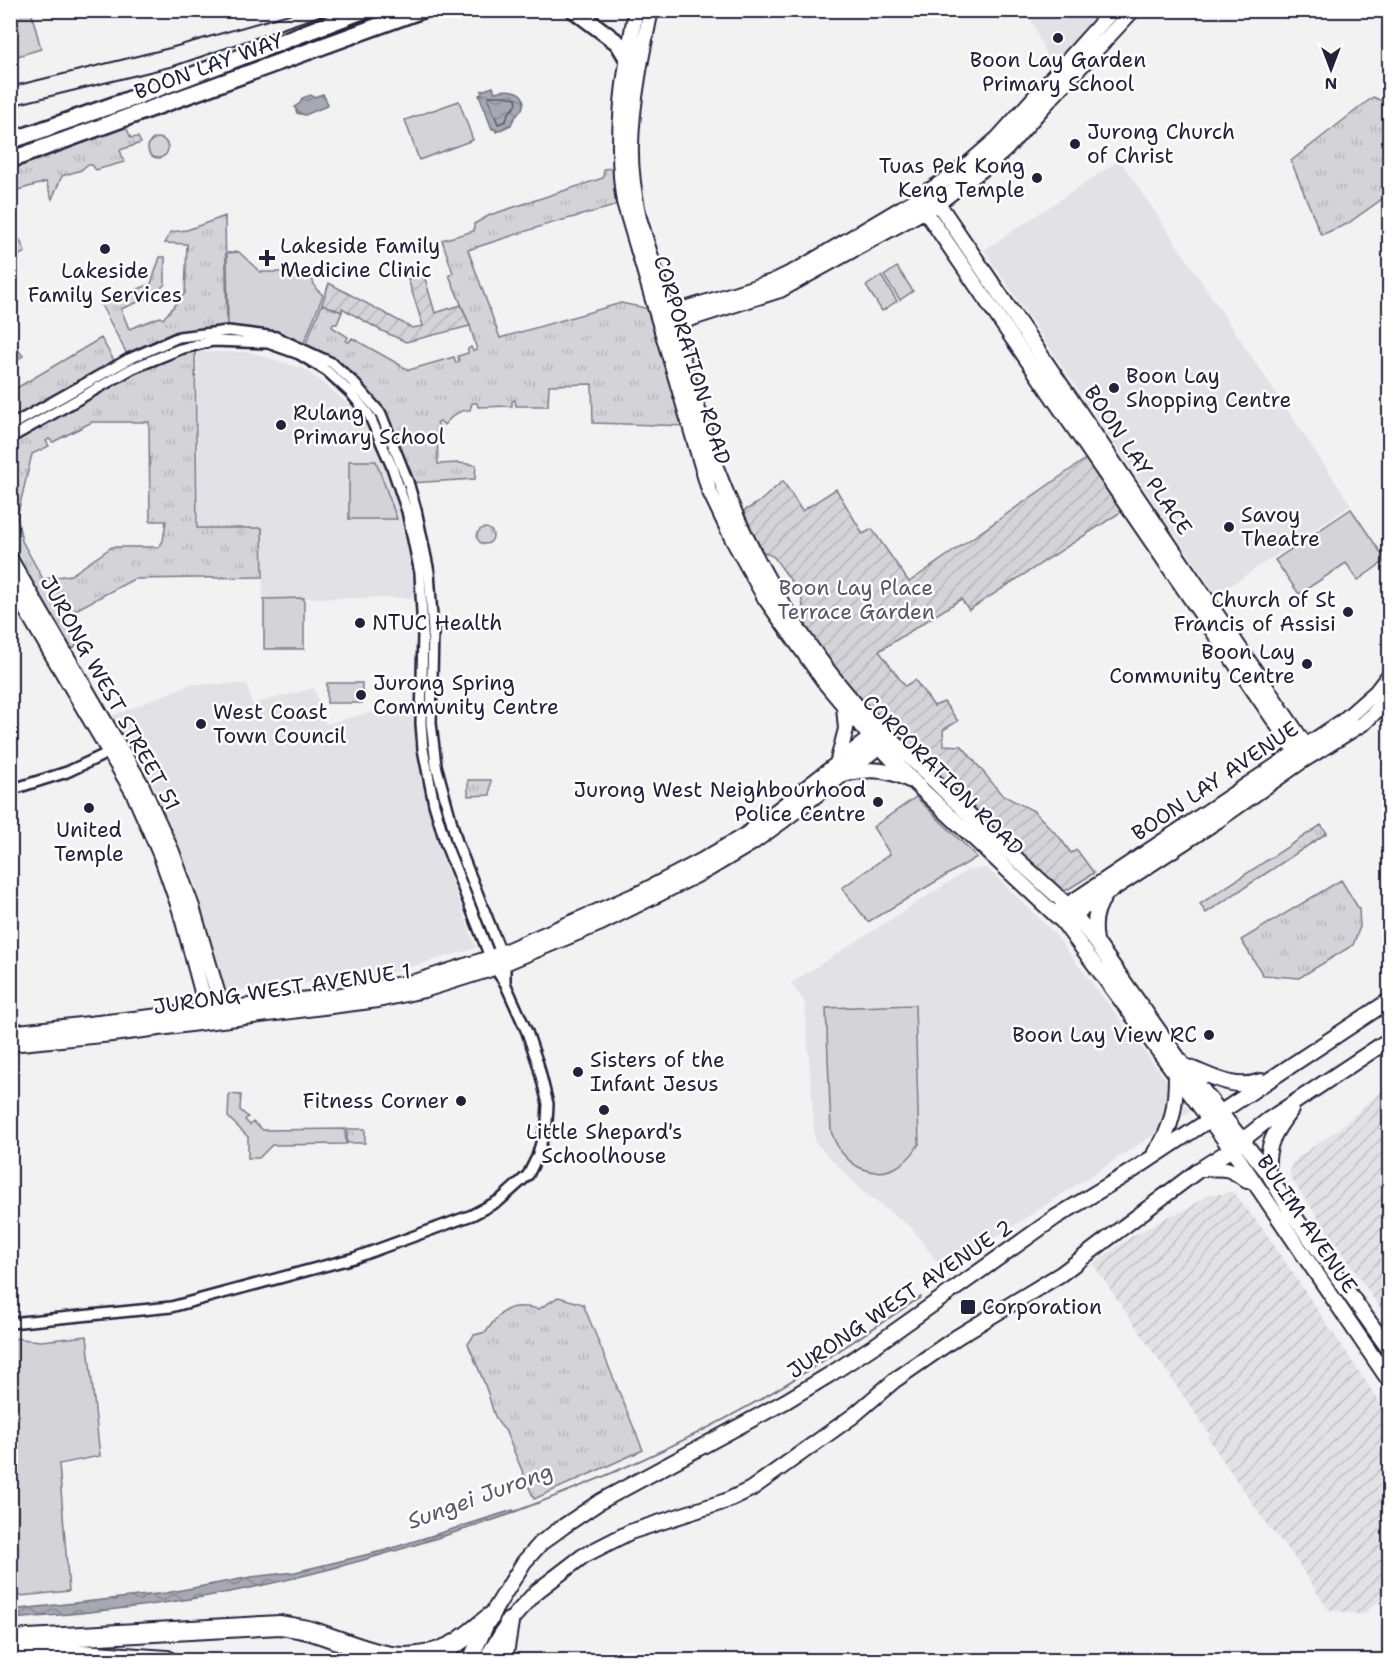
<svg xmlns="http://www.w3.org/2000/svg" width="1400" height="1671" font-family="'Shantell Sans',sans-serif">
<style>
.built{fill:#e2e2e6}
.industrial{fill:url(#industrial-furrows)}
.grass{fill:#d3d3d8;stroke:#7a7a8a;stroke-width:1.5}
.park{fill:url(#park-tufts);stroke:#7a7a8a;stroke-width:1.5;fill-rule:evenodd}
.garden{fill:url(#garden-furrows);stroke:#7a7a8a;stroke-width:1.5}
.water{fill:url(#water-waves);stroke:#727282;stroke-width:1.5}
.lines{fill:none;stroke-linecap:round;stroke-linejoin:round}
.shore{stroke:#58586b;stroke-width:1.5}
.stream{stroke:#727282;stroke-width:2}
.street-casing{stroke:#22223b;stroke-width:14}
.secondary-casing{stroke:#22223b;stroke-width:18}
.primary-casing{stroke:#22223b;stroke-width:20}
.highway-casing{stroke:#22223b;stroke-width:22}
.street{stroke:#fff;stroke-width:9}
.secondary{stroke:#fff;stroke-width:14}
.primary{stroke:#fff;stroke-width:15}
.highway{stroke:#fff;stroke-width:18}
.rail{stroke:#22223b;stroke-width:2}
.poi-dot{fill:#22223b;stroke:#fff;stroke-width:2}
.labels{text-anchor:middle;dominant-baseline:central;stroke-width:5;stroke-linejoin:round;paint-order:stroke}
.poi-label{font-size:21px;fill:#22223b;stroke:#fff;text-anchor:start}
.street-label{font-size:21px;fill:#22223b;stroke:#fff}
.park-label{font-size:21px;fill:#57576a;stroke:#fff}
.water-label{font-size:22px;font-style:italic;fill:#58586b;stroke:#fff}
</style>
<defs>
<pattern id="industrial-furrows" width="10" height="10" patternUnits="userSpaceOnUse" patternTransform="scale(1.5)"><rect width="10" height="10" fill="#e2e2e6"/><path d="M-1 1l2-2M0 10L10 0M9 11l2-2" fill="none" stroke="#c2c2c6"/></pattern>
<pattern id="park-tufts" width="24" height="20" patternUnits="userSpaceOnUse" patternTransform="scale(1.5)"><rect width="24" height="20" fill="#d3d3d8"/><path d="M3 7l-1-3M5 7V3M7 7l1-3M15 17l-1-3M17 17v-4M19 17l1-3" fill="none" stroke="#b5b5ba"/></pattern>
<pattern id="garden-furrows" width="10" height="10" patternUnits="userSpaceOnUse" patternTransform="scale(1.5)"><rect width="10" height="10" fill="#d3d3d8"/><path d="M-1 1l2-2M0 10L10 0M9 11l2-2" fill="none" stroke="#b5b5ba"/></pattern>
<pattern id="water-waves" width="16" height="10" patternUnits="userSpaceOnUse" patternTransform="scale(1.5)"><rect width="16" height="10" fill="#a8a8b2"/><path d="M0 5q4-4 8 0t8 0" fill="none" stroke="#888892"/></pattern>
</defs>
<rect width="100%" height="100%" fill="#f2f2f3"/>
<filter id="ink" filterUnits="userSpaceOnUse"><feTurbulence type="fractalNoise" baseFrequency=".0167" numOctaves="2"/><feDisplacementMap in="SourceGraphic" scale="12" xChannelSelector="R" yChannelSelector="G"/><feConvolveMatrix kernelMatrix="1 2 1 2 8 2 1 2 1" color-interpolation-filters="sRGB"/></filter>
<g filter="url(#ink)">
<!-- built -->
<path class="built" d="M1028 11H1104L1050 65Z
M1120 160 1351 505 1216 595 984 250Z
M197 352H251L305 369 350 405 380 445 397 488 407 527 415 598H304V649H264L262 528H198Z
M191 684H247L252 704 314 688 326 724 416 701 415 743 429 809 439 847 476 948 383 975 225 991 195 884 150 778 110 717Z
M987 868 1053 932 1190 1111 944 1271 911 1227 863 1192 815 1142 805 1003 791 983 968 870Z"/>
<!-- industrial -->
<path class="industrial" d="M1389 1085V1321L1291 1178 1290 1174 1291 1165 1297 1158 1340 1128 1365 1105Z
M1230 1191 1234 1193 1265 1232 1389 1416V1593L1363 1615 1328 1609 1292 1554 1268 1526 1207 1437 1210 1435 1093 1264 1131 1237 1169 1216 1186 1210 1210 1194H1224Z"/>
<!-- grass -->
<path class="grass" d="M11 10 31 11 41 49 11 58Z
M459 101 473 140 419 160 405 120Z
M239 252 260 272H282V268L310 274 316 289 323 295 303 345 228 331 227 253Z
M897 267 913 291 900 300 884 276Z
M881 276 897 301 882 311 866 286Z
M349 461H376L397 519H349Z
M1351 509 1386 560 1358 580 1346 563 1299 594 1275 560Z
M304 598V649H264V599Z
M327 683H362V703H327Z
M916 797 977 857 868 922 842 888 890 854 873 827Z
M915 1005 919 1144C894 1188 845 1177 831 1131L826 1008Z
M229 1094 241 1095 240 1110 248 1117 245 1120 250 1125 253 1122 263 1130 345 1129 346 1144 272 1145 259 1158H248V1137L228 1117Z
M87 1336 100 1456 59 1464 69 1591 11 1597V1338L41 1341Z"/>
<!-- park -->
<path class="park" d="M1373 97 1389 104V194L1347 224 1321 235 1291 161Z
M126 127 131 138 138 137 141 143 120 150 124 162 96 170 92 165H87L81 170 62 176 52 199 46 182 11 192V168Z
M148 148a10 10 0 1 1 20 0a10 10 0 1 1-20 0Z
M612 168 617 203 611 207 545 225 468 250 500 338 621 303 645 308 655 307 688 426 593 423 592 384 549 385 548 406H516L515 400 512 401V406L478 407 477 403H472L470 410C458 410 452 416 444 425L440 421 437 423 440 427 437 431 438 464 459 463 476 465 475 479 409 483 381 414 332 363 304 348 322 304 342 312 337 324H333L332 327 348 337 346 341 349 342 352 338 409 370 454 357 456 363 459 362 458 356 468 353V349L471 347 473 351 477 350 470 326 449 275 453 273 442 240 474 231V224L490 215 603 178 604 169Z
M225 216 227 332 177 337 129 358 99 301 110 300 151 284 160 257H165V284L153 296 121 309 129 329 160 317 163 319 185 293 187 244 165 243 171 232 187 230Z
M20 240 25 252 11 260V243Z
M101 338 116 364 11 425 10 392Z
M195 345 197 528H262L263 577 134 579 64 616 79 643 67 653 11 556 10 441 135 371ZM92 422H149L150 521H166L163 541 159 547H112L71 575 43 579 22 541 17 517 32 454 49 446 46 441 49 439 53 442Z
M477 536a8 8 0 1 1 16 0a8 8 0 1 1-16 0Z
M468 780H491L490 795 468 796Z
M1321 825 1327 833 1206 913 1200 904Z
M1341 880 1359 909 1360 927 1353 945 1299 978 1263 975 1241 940Z
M347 1129H365V1143H347Z
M558 1297 583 1304 643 1450 534 1499 505 1430C492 1419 492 1403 486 1388 481 1373 474 1359 468 1344L474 1335 486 1332C502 1308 510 1303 539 1309Z"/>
<!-- garden -->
<path class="garden" d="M424 275 435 313 461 305 470 326 406 342 380 330 342 308V312L322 304 329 283 412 328 423 326 408 279Z
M16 347 23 356 14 362 15 366 11 368V350Z
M1090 456 1124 510 969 610 961 599 879 651 905 686 915 680 934 706 944 702 958 721 943 730 944 745 962 746 1002 795 1034 811 1060 838 1071 853 1077 850 1094 873 1067 890 1055 891 983 819 872 716 824 657 808 634 801 595 774 557 758 549 738 514 758 503 783 481 802 511 836 489 863 534 872 529 909 582Z"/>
<!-- water -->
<path class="water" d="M493 87 495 92C505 89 528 89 523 106 522 113 514 115 511 125L496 132 495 129H492L479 95 482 94 481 91Z
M323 94 328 104 327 106 305 115 297 113 295 107 300 103 302 98 311 95 314 97Z
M513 1510 514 1513C429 1542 343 1568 255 1587 175 1604 92 1613 11 1619V1610L166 1593 251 1577 295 1572 386 1550Z"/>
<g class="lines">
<!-- shore -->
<path class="shore" d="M503 96 516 98 517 104 508 114 506 121 498 124 488 99 490 96Z"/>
<!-- stream -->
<path class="stream" d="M511 1513C593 1483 676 1447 752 1404 810 1372 865 1333 921 1297"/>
<defs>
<path id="street" d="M10 426 129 359 179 337 228 331 276 337 332 363 353 382 381 414 408 482 416 510 429 572 433 632 431 723 436 765 457 842 505 963V983
M10 438 133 368 180 349 213 341 268 343 299 354 327 371 350 392 369 415 378 435 392 467 407 511 420 573 423 633 421 723 423 749 434 804 446 845 494 967 505 983 527 1032 538 1064 548 1104 547 1122 537 1157 528 1175 500 1200 472 1215 354 1258 171 1307 10 1323
M10 790 67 772 114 750"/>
<path id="secondary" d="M636 10C624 74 614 138 624 202L709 490 733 540 765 598 826 684 868 734 916 784 1063 922 1238 1158 1390 1382
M651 10C642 53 632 101 631 144 630 169 634 194 639 218L715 465C748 552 795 635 856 705L986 831 1067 905 1096 942 1183 1065 1268 1173 1290 1210 1390 1351
M929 190 1312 755
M917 199 1302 761
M662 316 772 282 799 269 917 199 967 165 998 138 1113 10
M664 327 780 290 938 203 988 165 1007 148 1042 108 1133 10
M10 559 141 784 172 852 192 907 224 1015
M10 583 133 792 161 856 180 910 209 1018
M837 764 846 729 844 707
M849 773C870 768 890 769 909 780
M1060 910 1343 721 1376 692 1390 674
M1067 919 1217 821 1302 761 1365 722 1390 697
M1096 940C1093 924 1095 909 1105 896
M10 1033 336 996 418 981 490 958 640 893 701 861 747 834 879 731
M10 1044 112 1034 378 1000 424 990 488 970 601 923 707 870 752 843 784 820 885 742
M1185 1066C1210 1075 1233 1091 1261 1081
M1155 1152C1173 1129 1176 1103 1176 1075
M1201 1169C1225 1168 1228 1166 1247 1181
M1268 1173C1266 1145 1274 1132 1291 1110
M470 1660 490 1617 524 1562 541 1543 564 1526 601 1501 786 1401 829 1375 877 1344 1056 1217 1135 1169 1390 1000
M485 1660 509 1622 536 1592 583 1556 630 1532 726 1501 751 1489 853 1416 895 1380 957 1337 1061 1274 1200 1169 1230 1150 1268 1120 1390 1039"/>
<path id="primary" d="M574 10 618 43 627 58
M10 141 122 102 365 10
M10 160 422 10"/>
<path id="highway" d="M10 1640 280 1625C290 1627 301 1628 311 1631 360 1646 397 1671 449 1647 463 1641 477 1627 490 1617
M10 1649 167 1660
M503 1660 509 1622"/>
</defs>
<!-- street casing -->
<use href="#street" class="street-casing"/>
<!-- secondary casing -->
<use href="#secondary" class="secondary-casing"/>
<!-- primary casing -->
<use href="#primary" class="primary-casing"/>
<!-- highway casing -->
<use href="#highway" class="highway-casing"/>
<!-- street -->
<use href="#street" class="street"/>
<!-- secondary -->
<use href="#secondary" class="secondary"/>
<!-- primary -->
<use href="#primary" class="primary"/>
<!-- highway -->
<use href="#highway" class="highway"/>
<!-- rail -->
<path class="rail" d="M10 87 170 48 303 10
M10 106 174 66 337 10"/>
</g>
</g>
<!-- markers -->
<g class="poi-dot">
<circle cx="1058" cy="38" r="6"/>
<circle cx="1075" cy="144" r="6"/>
<circle cx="1037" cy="178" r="6"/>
<circle cx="105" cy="249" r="6"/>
<path d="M264 249h6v6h6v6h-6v6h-6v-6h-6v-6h6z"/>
<circle cx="1114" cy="388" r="6"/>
<circle cx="281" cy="425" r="6"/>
<circle cx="1229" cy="527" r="6"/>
<circle cx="1348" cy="612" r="6"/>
<circle cx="360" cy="623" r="6"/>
<circle cx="1307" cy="664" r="6"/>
<circle cx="361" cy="695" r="6"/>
<circle cx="201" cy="724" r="6"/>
<circle cx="878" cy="802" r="6"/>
<circle cx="89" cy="808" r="6"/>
<circle cx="1209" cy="1035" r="6"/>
<circle cx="578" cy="1072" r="6"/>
<circle cx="461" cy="1101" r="6"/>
<circle cx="604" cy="1110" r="6"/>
<rect x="960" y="1299" width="16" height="16" rx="3"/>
</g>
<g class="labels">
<!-- poi labels -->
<g class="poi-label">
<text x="1058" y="60" text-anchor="middle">Boon Lay Garden<tspan x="1058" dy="24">Primary School</tspan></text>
<text x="1087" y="132">Jurong Church<tspan x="1087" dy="24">of Christ</tspan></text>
<text x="1025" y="166" text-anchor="end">Tuas Pek Kong<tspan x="1025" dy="24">Keng Temple</tspan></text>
<text x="280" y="246">Lakeside Family<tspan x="280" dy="24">Medicine Clinic</tspan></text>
<text x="105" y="271" text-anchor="middle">Lakeside<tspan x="105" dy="24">Family Services</tspan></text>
<text x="1126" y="376">Boon Lay<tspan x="1126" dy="24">Shopping Centre</tspan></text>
<text x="293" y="413">Rulang<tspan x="293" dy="24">Primary School</tspan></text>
<text x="1241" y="515">Savoy<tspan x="1241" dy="24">Theatre</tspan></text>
<text x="1336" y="600" text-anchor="end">Church of St<tspan x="1336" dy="24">Francis of Assisi</tspan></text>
<text x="372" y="623">NTUC Health</text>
<text x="1295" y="652" text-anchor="end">Boon Lay<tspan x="1295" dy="24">Community Centre</tspan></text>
<text x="373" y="683">Jurong Spring<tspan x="373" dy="24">Community Centre</tspan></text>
<text x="213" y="712">West Coast<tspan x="213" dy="24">Town Council</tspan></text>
<text x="866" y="790" text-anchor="end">Jurong West Neighbourhood<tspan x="866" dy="24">Police Centre</tspan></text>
<text x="89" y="830" text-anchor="middle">United<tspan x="89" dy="24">Temple</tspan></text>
<text x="1197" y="1035" text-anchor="end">Boon Lay View RC</text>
<text x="590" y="1060">Sisters of the<tspan x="590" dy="24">Infant Jesus</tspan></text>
<text x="449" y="1101" text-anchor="end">Fitness Corner</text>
<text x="604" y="1132" text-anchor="middle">Little Shepard's<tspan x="604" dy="24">Schoolhouse</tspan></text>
<text x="982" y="1307">Corporation</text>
</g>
<!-- street labels -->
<g class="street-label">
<text transform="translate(209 66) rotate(-20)">BOON LAY WAY</text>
<text transform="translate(692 360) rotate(73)">CORPORATION ROAD</text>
<text transform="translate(1138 460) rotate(56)">BOON LAY PLACE</text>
<text transform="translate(110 693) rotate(61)">JURONG WEST STREET 51</text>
<text transform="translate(943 775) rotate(45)">CORPORATION ROAD</text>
<text transform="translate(1215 781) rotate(-34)">BOON LAY AVENUE</text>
<text transform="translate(282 989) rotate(-8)">JURONG WEST AVENUE 1</text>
<text transform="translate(1307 1224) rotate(56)">BULIM AVENUE</text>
<text transform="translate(900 1299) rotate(-34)">JURONG WEST AVENUE 2</text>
</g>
<!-- park labels -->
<g class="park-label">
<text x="856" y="588">Boon Lay Place<tspan x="856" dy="24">Terrace Garden</tspan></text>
</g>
<!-- water labels -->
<g class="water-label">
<text transform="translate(480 1496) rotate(-20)">Sungei Jurong</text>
</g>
</g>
<!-- margin -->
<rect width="1400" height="1671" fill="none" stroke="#fff" stroke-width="36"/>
<rect x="18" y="18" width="1364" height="1635" fill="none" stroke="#22223b" stroke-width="2" filter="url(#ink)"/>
<!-- north arrow -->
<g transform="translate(1331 69) rotate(180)" stroke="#ffffff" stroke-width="4.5" paint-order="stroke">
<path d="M0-4.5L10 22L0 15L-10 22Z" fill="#22223b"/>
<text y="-9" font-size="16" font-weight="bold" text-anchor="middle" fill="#22223b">N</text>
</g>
</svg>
